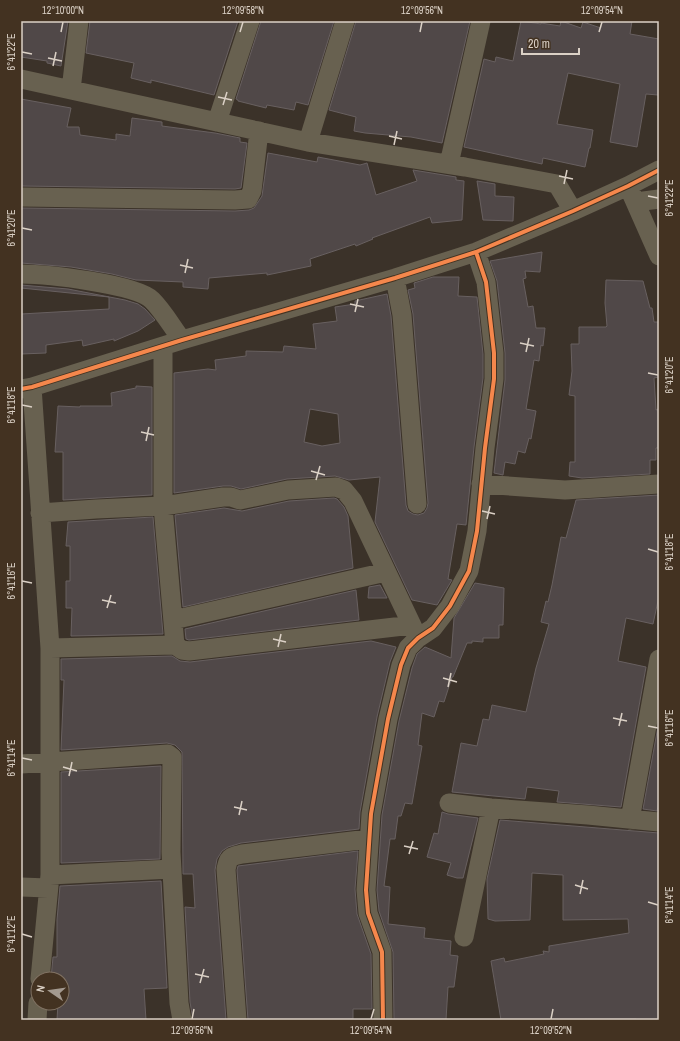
<svg xmlns="http://www.w3.org/2000/svg" width="680" height="1041" font-family="'Archivo Narrow',sans-serif">
<style>
.building{fill:#504848;stroke:#686060;fill-rule:evenodd}
.lines{fill:none;stroke-linecap:round;stroke-linejoin:round}
.street{stroke:#686150;stroke-width:19}
.cycleway-casing{stroke:#433221;stroke-width:6}
.cycleway{stroke:#f5874c;stroke-width:4}
.ticks{fill:none;stroke:#dbd1c6;stroke-width:1.5}
.neatline{fill:none;stroke:#dbd1c6;stroke-width:1.5}
.ticks-label{font-size:10px;text-anchor:middle;fill:#dbd1c6}
</style>
<rect width="100%" height="100%" fill="#3b3229"/>
<!-- building -->
<path class="building" d="M21 21H68L61 66 47 63V61L21 57Z
M90 21H238L214 95 151 80V83L131 78 134 63 86 53Z
M261 21H334L308 105 296 102 294 110 267 105 266 108 238 101V100L236 99Z
M356 21H470L442 143 411 137 365 133 354 131 356 117 329 110Z
M521 21 541 24V23L560 26 561 21 581 28 583 22 601 28 602 21H632L630 34 659 39V79L658 95 646 94 637 147 610 142 620 84 568 73 557 124 593 130 590 148H589L585 167 543 158 542 164 464 147 484 59 495 62 496 57 513 61Z
M21 99 71 108 67 127H79L80 135 116 140V134L130 136 132 118 162 122V126L215 133 240 138V142L247 143 241 188 235 189 21 186Z
M268 153 317 162 318 157 360 165 367 163 376 195 417 181 413 170 456 177V180L464 181 462 220 432 223 430 217 372 238 373 239 356 246 355 244 310 259 311 266 267 275V273L209 278 208 289 183 287V282L136 280 112 274 71 267 21 263V208L235 211 249 210 254 208 262 196Z
M477 181 495 184V196L514 197 513 221 483 220Z
M542 252 540 272 525 271 526 278 523 279 528 307 533 306 536 328H545L543 346 541 345 539 361 534 360 526 409 536 411 531 439 529 438 525 453 518 451 515 464 505 462 503 475 494 473 505 380V353L497 281 490 261Z
M433 277H459L458 296 477 297 483 354V378L474 447 466 525 457 524 448 579 452 580 437 605 412 600 375 522 380 477 349 480 335 476 287 479 241 489 231 486H223L174 493V373L208 369 216 370 215 360 246 356V351L283 352 284 346 316 349 313 324 337 321 335 307 355 304V301L387 294 391 316 406 505 408 511 413 514 418 515 424 513 427 508 428 503 413 314 408 290 415 288 414 283ZM310 409 338 414 340 443 322 446 304 442Z
M606 280 643 281 650 308H652L654 322H659V377L654 378 656 410 658 409 659 417V448H656V460H650V474L582 478 569 476 570 462H575V396L569 395 572 371 571 344H579V327H606L607 326 605 303Z
M21 285 68 289 125 300 138 304 145 309 155 320 138 331 114 341V339L83 346 82 340 46 345V353L21 354V314L109 309V297L21 288Z
M136 386 152 387V495L63 500V452H55L58 406 80 407V406H112L111 393 136 388Z
M659 495V596L653 624 626 618 618 661 646 667 621 807 557 802 559 791 527 787 525 799 452 792 461 743 477 746 483 719 489 720 492 705 526 712 536 668 549 624 541 622 546 601 548 602 552 585 561 537 566 538 576 500Z
M334 498 337 499 344 507 348 516 353 568 183 607 175 515 224 508 242 511 289 501Z
M153 517 163 634 71 636 72 608H66V581H70V546H66L68 522Z
M475 583 504 588 503 625H499V638H483V642L472 641V643H467L453 677H452L444 702 439 701 434 717 422 713 418 745 422 746 412 804 405 803 401 816H398L395 839H390L384 886 390 887 388 924 425 928 424 938 451 941 450 955 458 956 454 987H448L446 1020H394L393 952 379 911 377 890 382 815 399 721 412 668 417 654 425 647 451 658 454 618Z
M380 585 387 598H368L369 587Z
M356 590 359 620 189 640 186 639 185 629Z
M371 641 396 647 390 662 377 717 360 812 359 829 241 843 228 847 222 851 217 859 215 870 226 1020H193L190 1002 185 907 195 908 193 874H183L182 752 175 745 167 743 61 750 64 680H61V659L172 656 180 661 190 662Z
M659 721V801L657 811 643 809Z
M161 766 160 859 61 863V772Z
M442 812 448 814 478 818 463 878H457L447 875 451 863 427 857 434 833 438 834Z
M500 820 659 833V1020H636V1019L501 1020 491 961 504 958 505 962 544 954 543 951 549 952V946L629 933 628 919 563 920V875L532 873 530 920 495 921 488 919 487 879Z
M358 851 355 889 357 914 371 954 372 1009H353V1019L248 1020 237 870 238 866Z
M161 881 167 988 144 989 146 1020H57L58 1003H62V979H51L53 957H57V920L60 886Z"/>
<g class="lines">
<!-- street -->
<path class="street" d="M21 79 308 142 465 167 557 184 573 211
M71 90 79 21
M217 122 250 21
M308 142 345 21
M449 164 481 21
M628 186 659 256
M21 197 235 200 248 199 252 191 259 131
M636 202 659 199
M21 274C46 274 136 284 152 300 164 312 172 327 182 340
M395 278 402 315 417 504
M163 346V506L175 645
M32 387 50 648V875L40 979
M21 389 32 387 182 340 395 278 476 252 573 211 628 186 659 170
M481 484 565 490 659 484
M40 513 96 509 163 506 223 497H231L240 500 288 490 336 487 344 490 353 501 418 638
M173 620 386 572
M50 648 175 645 182 650 189 651 412 625
M21 764 168 754 172 757 171 852 179 1003 182 1020
M449 803 491 808 588 815 659 822
M630 820 659 659
M50 875 172 869
M21 887 48 888
M464 937 491 808
M37 1020 38 1003
M237 1020 226 869C229 857 229 857 242 854L369 839
M383 1020 382 952 368 913 366 890 371 814 388 719 401 665 408 648 418 638 433 628 450 606 469 571 477 531 485 448 494 379V353L486 282 476 252"/>
<defs>
<path id="cycleway" d="M21 389 32 387 182 340 395 278 476 252 573 211 628 186 659 170
M383 1020 382 952 368 913 366 890 371 814 388 719 401 665 408 648 418 638 433 628 450 606 469 571 477 531 485 448 494 379V353L486 282 476 252"/>
</defs>
<!-- cycleway casing -->
<use href="#cycleway" class="cycleway-casing"/>
<!-- cycleway -->
<use href="#cycleway" class="cycleway"/>
</g>
<!-- ticks -->
<path class="ticks" d="M61 32 63 22M240 32 243 22M420 32 422 22M599 32 602 22M22 52 32 54M48 58 62 61M53 66 56 52M218 97 232 100M223 105 227 92M389 136 402 139M394 145 397 131M559 176 573 179M564 184 567 170M648 196 658 198M22 228 32 230M180 265 193 268M185 273 188 259M350 304 364 307M355 312 358 299M520 343 534 346M526 352 529 338M648 373 658 375M22 405 32 407M141 432 154 435M146 441 149 427M311 471 325 475M316 480 320 466M482 511 495 514M487 519 490 506M648 549 658 552M22 581 32 583M102 600 116 603M107 608 111 595M273 639 286 642M278 647 281 634M443 678 457 682M448 687 451 673M613 718 627 721M619 726 622 713M648 726 658 728M22 758 32 760M63 767 77 771M69 776 72 762M234 807 247 810M239 815 242 801M404 846 418 849M409 854 413 841M575 885 588 889M580 894 583 880M648 902 658 905M22 934 32 937M195 974 209 977M200 983 204 969M192 1019 194 1009M371 1019 374 1009M551 1019 553 1009"/>
<!-- border -->
<rect width="680" height="1041" fill="none" stroke="#433221" stroke-width="44"/>
<!-- north arrow -->
<g transform="translate(50 991) rotate(283)"><circle r="19" fill="#433221" stroke="#807263"/>
<path d="M0-3L7 15L0 10L-7 15Z" fill="#a3998f"/>
<text y="-6" font-size="11" font-weight="bold" text-anchor="middle" fill="#dbd1c6">N</text>
</g>
<!-- scale -->
<path d="M522 48v6h57v-6" fill="none" stroke="#dbd1c6" stroke-width="2"/>
<text x="528" y="48" font-size="12" fill="#dbd1c6" stroke="#433221" stroke-width="3" paint-order="stroke">20 m</text>
<rect x="22" y="22" width="636" height="997" class="neatline"/>
<g class="ticks-label">
<text x="63" y="14">12°10'00"N</text>
<text x="243" y="14">12°09'58"N</text>
<text x="422" y="14">12°09'56"N</text>
<text x="602" y="14">12°09'54"N</text>
<text transform="translate(11 52) rotate(-90)" y="4">6°41'22"E</text>
<text transform="translate(669 198) rotate(-90)" y="4">6°41'22"E</text>
<text transform="translate(11 228) rotate(-90)" y="4">6°41'20"E</text>
<text transform="translate(669 375) rotate(-90)" y="4">6°41'20"E</text>
<text transform="translate(11 405) rotate(-90)" y="4">6°41'18"E</text>
<text transform="translate(669 552) rotate(-90)" y="4">6°41'18"E</text>
<text transform="translate(11 581) rotate(-90)" y="4">6°41'16"E</text>
<text transform="translate(669 728) rotate(-90)" y="4">6°41'16"E</text>
<text transform="translate(11 758) rotate(-90)" y="4">6°41'14"E</text>
<text transform="translate(669 905) rotate(-90)" y="4">6°41'14"E</text>
<text transform="translate(11 934) rotate(-90)" y="4">6°41'12"E</text>
<text x="192" y="1034">12°09'56"N</text>
<text x="371" y="1034">12°09'54"N</text>
<text x="551" y="1034">12°09'52"N</text>
</g>
</svg>
